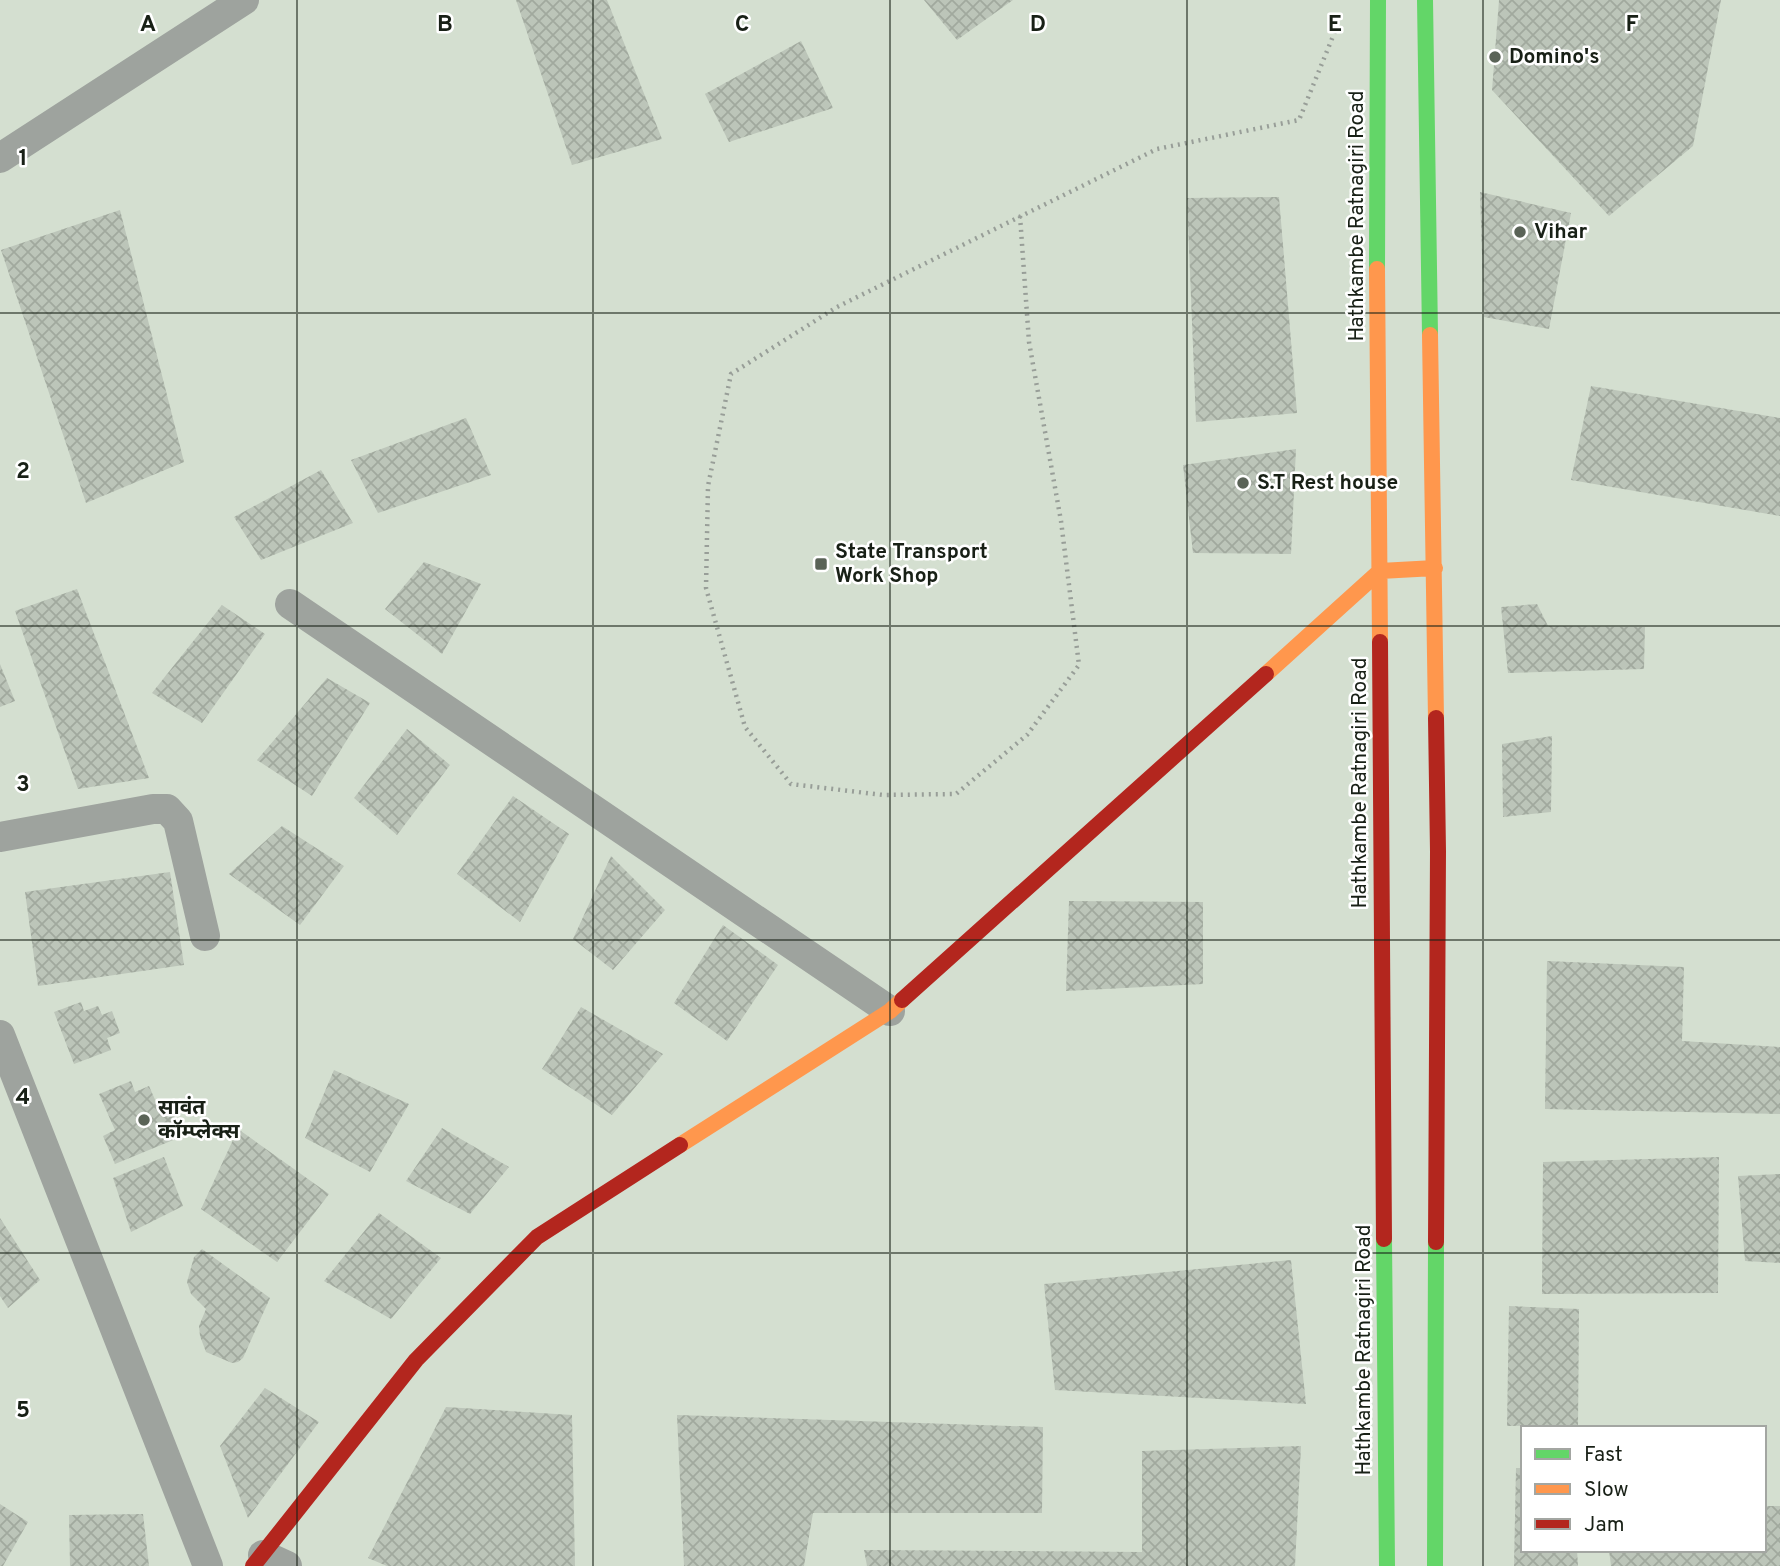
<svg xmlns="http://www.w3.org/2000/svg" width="1780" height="1566" font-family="Overpass,'Noto Sans Devanagari',sans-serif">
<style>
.building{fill:url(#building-cross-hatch)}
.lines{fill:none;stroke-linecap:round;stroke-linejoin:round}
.path{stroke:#989e98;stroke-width:4.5;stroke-dasharray:2 5;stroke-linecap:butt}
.street{stroke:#9ea39e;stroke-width:30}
.fast{stroke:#63d668;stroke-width:16}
.slow{stroke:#ff974d;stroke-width:16}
.jam{stroke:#b3261e;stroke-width:16}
.grid{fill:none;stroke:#182016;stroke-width:2;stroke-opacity:0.55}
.poi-dot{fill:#5a6357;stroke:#fff;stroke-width:2.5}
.labels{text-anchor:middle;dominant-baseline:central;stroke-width:5;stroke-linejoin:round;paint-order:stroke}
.poi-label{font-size:21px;font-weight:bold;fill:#182016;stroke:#fff;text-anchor:start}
.street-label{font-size:21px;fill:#182016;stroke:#fff}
.grid-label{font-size:23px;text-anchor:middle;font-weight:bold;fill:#182016;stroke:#fff;stroke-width:5;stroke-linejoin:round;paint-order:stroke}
</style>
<defs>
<pattern id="building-cross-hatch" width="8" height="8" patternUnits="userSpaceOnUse" patternTransform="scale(1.75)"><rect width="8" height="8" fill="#bcc5b9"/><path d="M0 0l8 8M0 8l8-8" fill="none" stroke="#a1a99e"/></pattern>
</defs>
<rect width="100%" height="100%" fill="#d4dfd0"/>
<!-- building -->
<path class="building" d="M516 0H607L662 139 572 165Z
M924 0H1013L957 40Z
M1499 0H1721L1693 146 1609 216 1492 90Z
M801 41 833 108 729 142 705 94Z
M1480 192 1571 213 1549 329 1484 317Z
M1279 197 1297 413 1196 422 1187 198Z
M120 210 184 462 86 503 1 250Z
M1591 386 1780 418V516L1571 480Z
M466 418 491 475 378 513 351 460Z
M1296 449 1291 554 1193 553 1183 465Z
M321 470 353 523 261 560 234 517Z
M424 562 481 584 442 654 385 609Z
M77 589 149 778 78 789 15 611Z
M1537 604 1548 626 1645 627 1644 669 1508 673 1501 607Z
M222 605 265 634 202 723 152 693Z
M0 664 15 701 0 707Z
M327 678 370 703 312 796 257 760Z
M407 729 450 765 397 835 354 798Z
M1552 736 1551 812 1503 817 1502 744Z
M513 796 569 834 520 922 457 874Z
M282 826 344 866 300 925 229 874Z
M611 856 665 910 613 970 573 939Z
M170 872 184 965 38 986 25 892Z
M1069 901 1203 902V984L1066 991Z
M723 925 778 965 727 1041 674 1003Z
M1547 961 1684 967 1682 1041 1780 1047V1114L1545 1109Z
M81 1002 84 1011 98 1006 102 1015 112 1011 120 1033 107 1038 111 1050 74 1064 54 1012Z
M581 1007 663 1054 612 1115 542 1069Z
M334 1070 409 1104 370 1172 305 1138Z
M131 1081 135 1092 149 1086 160 1111 170 1105 183 1136 115 1164 103 1136 115 1130 99 1094Z
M442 1128 509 1167 470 1214 406 1181Z
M238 1129 329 1194 277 1262 201 1209Z
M164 1157 183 1206 131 1232 113 1178Z
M1719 1157 1718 1293 1542 1294 1543 1162Z
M1780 1174V1263L1745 1261 1738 1176Z
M379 1213 441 1258 391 1319 324 1281Z
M0 1218 40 1280 8 1308 0 1296Z
M202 1249 270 1298 243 1358 238 1362 232 1363 206 1352 200 1336 199 1326 206 1309 191 1294 187 1282 194 1257Z
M1291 1260 1306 1404 1055 1390 1044 1284Z
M1509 1306 1579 1309 1578 1425 1507 1426Z
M265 1388 319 1422 248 1518 220 1446Z
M446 1407 572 1415 575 1566H387L368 1558Z
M677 1415 1043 1427 1042 1513H813L804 1566H684Z
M1301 1446 1295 1566H867L864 1550 1142 1552V1451Z
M1516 1468H1523V1550H1577L1578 1566H1514Z
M0 1504 28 1522 3 1566H0Z
M1764 1506H1780V1566H1611L1609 1550H1764Z
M143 1514 149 1566H70L69 1515Z"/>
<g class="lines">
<!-- path -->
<path class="path" d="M1020 216 1029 342 1061 521 1079 665 1027 735 956 794 883 795 791 784 745 727 706 588 708 486 731 374 837 307 1157 149 1299 120 1338 24"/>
<!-- street -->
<path class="street" d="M0 158 244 0
M290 604 890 1011
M0 837 153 809H167L178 821 205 936
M0 1035 208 1566
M263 1555 287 1566"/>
<!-- fast -->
<path class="fast" d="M1425 0 1430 335
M1377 269 1378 0
M1384 1239 1387 1566
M1435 1566 1436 1242"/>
<!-- slow -->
<path class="slow" d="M1377 269 1380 642
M1430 335 1436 718
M1266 674 1380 571 1435 568
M680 1145 890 1011 902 1000"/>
<!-- jam -->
<path class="jam" d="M1380 642 1384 1239
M1436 718 1438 851 1436 1242
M902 1000 1266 674
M253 1566 416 1360 537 1237 680 1145"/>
</g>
<!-- grid -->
<path class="grid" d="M297 0V1566M593 0V1566M890 0V1566M1187 0V1566M1483 0V1566M0 313H1780M0 626H1780M0 940H1780M0 1253H1780"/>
<!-- markers -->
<g class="poi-dot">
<circle cx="1495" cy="57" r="7"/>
<circle cx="1520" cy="232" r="7"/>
<circle cx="1243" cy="483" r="7"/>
<rect x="814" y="557" width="14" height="14" rx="3.5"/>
<circle cx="144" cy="1120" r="7"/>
</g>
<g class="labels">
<!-- poi labels -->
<g class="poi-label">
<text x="1509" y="57">Domino's</text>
<text x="1534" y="232">Vihar</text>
<text x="1257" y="483">S.T Rest house</text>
<text x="835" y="552">State Transport<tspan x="835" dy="24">Work Shop</tspan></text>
<text x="158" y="1108">सावंत<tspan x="158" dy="24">कॉम्प्लेक्स</tspan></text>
</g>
<!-- street labels -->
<g class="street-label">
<text transform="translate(1357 216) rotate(-90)">Hathkambe Ratnagiri Road</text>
<text transform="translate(1360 783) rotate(-90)">Hathkambe Ratnagiri Road</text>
<text transform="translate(1364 1350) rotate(-90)">Hathkambe Ratnagiri Road</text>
</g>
</g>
<g class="grid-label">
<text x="148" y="31">A</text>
<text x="445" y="31">B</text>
<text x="742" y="31">C</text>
<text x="1038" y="31">D</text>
<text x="1335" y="31">E</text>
<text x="1632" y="31">F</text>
<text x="23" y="165">1</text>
<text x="23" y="478">2</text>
<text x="23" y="791">3</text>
<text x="23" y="1104">4</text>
<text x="23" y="1417">5</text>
</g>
<!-- legend -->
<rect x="1521" y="1426" width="245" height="126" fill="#ffffff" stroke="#a3a6a2" stroke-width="2"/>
<rect x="1535" y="1449" width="35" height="10" fill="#63d668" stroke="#a3a6a2" stroke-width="2"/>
<text x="1584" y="1461" font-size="21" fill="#182016">Fast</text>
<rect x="1535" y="1484" width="35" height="10" fill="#ff974d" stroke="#a3a6a2" stroke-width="2"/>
<text x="1584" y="1496" font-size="21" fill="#182016">Slow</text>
<rect x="1535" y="1519" width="35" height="10" fill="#b3261e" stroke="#a3a6a2" stroke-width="2"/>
<text x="1584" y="1531" font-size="21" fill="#182016">Jam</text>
</svg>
